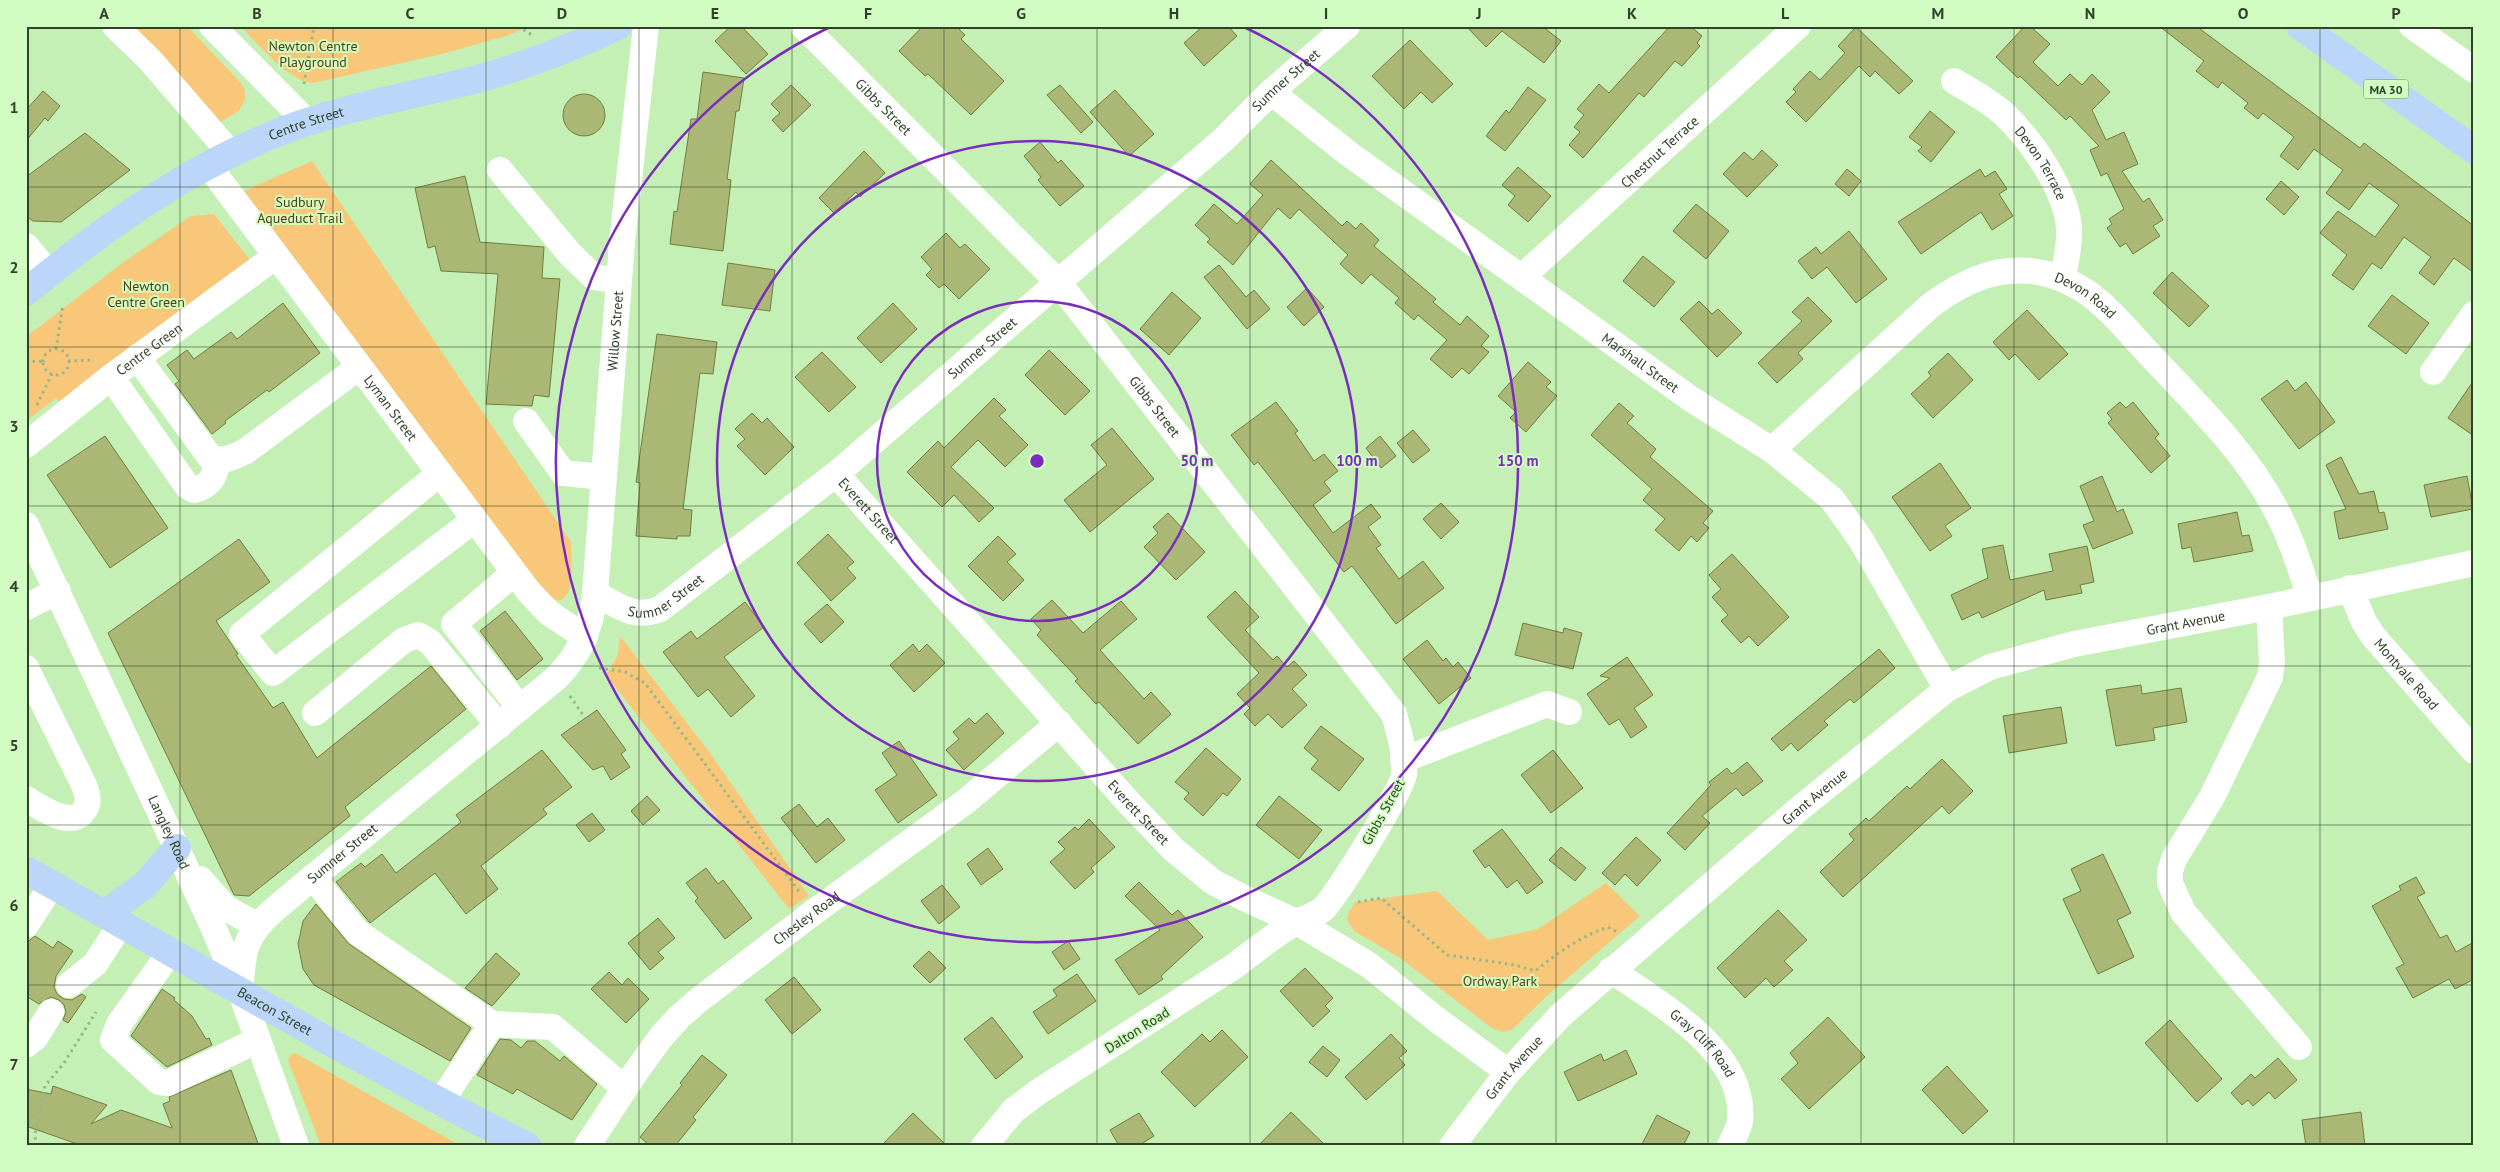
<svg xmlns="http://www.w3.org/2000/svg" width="2500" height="1172" font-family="'PT Sans',sans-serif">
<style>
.green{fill:#f9c779}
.building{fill:#abb875;stroke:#727d3c}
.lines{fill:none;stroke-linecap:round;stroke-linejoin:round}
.path{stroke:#95b889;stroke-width:3;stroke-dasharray:2.5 4;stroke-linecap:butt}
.minor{stroke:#fff;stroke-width:26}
.major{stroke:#bcd6fa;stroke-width:28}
.grid{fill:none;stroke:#30412a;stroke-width:1;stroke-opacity:0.55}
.ring{fill:none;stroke:#7b2cbf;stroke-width:2.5}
.labels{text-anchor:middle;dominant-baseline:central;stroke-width:4;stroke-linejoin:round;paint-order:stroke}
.shield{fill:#d1fdc2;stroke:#607958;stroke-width:1}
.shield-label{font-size:12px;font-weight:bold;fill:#30412a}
.park-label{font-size:14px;fill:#563d11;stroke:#d1fdc2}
.street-label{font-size:14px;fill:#30412a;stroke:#d1fdc2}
.centre{fill:#7b2cbf;stroke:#d1fdc2;stroke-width:2.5}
.ring-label{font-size:15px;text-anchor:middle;font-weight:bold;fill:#7b2cbf;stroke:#d1fdc2;stroke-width:4;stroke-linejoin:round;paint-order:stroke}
.neatline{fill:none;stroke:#30412a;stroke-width:2}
.grid-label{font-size:16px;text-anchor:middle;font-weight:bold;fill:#30412a}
</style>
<rect width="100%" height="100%" fill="#c4efb5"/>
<!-- green -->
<path class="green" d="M132 26H187L241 83 245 91V99L239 111 218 123Z
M240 26H530L506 36 446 53 313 83C287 81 259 44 240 26Z
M312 161 571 542C570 559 577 592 560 601L548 597 244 191Z
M214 214 250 260 62 405 56 398 26 421V337L125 261 191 216Z
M620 636 710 753 809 896 789 909 606 675 618 655Z
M1606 883 1640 916 1550 993 1513 1029 1504 1032 1492 1028 1400 958 1354 931 1347 920 1349 912 1355 902 1437 891 1488 940 1538 929Z
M295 1053 304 1058 461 1146H321L288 1060 291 1054Z"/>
<!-- building -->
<path class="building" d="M731 26H741L768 54 746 74 715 41Z
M923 26H956L965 35 961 39 1004 81 971 115 928 74 925 76 899 51Z
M1203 26H1228L1237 36 1204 66 1184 43Z
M1466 26H1542L1561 41 1544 63 1502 31 1486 47Z
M1670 26H1690L1702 36 1697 43 1700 46 1682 66 1675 61 1644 97 1639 93 1583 158 1569 145 1580 132 1574 127 1584 115 1577 109 1599 84 1609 93Z
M2025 26H2030L2050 44 2033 62 2058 86 2070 74 2082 85 2092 74 2110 92 2092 110 2106 140 2124 132 2138 164 2122 171 2143 202 2149 198 2163 220 2153 226 2160 236 2133 254 2126 243 2120 247 2107 228 2112 224 2109 219 2124 209 2107 173 2101 176 2090 150 2099 146 2070 116 2066 120 2020 76 2018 78 1996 57Z
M2159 26H2196L2360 148 2364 143 2474 226V273L2454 258 2434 285 2419 273 2431 257 2404 237 2381 269 2372 263 2353 290 2332 275 2347 255 2320 233 2338 211 2375 237 2399 205 2369 183 2349 210 2326 193 2343 170 2314 149 2298 170 2280 156 2294 137 2263 113 2258 119 2244 108 2248 103 2222 82 2218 88 2196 71 2204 61Z
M1856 27 1913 81 1899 94 1875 71 1870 77 1859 66 1806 122 1786 102 1796 92 1793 89 1810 71 1820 80 1845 53 1838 46Z
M1410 40 1453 84 1432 103 1421 92 1404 109 1372 76Z
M703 72 744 78 739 111H736L727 179 731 180 723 251 670 244 674 211 677 212 691 119H697Z
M791 85 811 105 783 132 772 120 780 113 771 104Z
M1060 85 1093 122 1081 133 1047 95Z
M1528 87 1546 100 1505 151 1486 136 1506 110 1509 113Z
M1115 90 1154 134 1129 156 1090 112Z
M43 91 60 106 48 121 45 118 26 141V110Z
M563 115a21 21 0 1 1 42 0a21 21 0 1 1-42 0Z
M1930 111 1955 132 1931 162 1918 151 1922 147 1909 137Z
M85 133 130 170 61 222 33 221 26 216V177Z
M1040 142 1058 163 1061 160 1084 186 1060 206 1038 180 1041 177 1024 156Z
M1762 150 1778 165 1747 197 1723 174 1744 152 1753 160Z
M864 151 885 173 860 197 856 192 834 213 819 198Z
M1271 160 1342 226 1347 221 1356 229 1361 223 1379 240 1374 246 1436 299 1433 302 1460 325 1467 316 1489 336 1481 346 1489 352 1469 374 1462 368 1452 378 1430 359 1447 340 1418 315 1414 320 1395 303 1399 298 1371 274 1362 284 1340 264 1348 255 1299 209 1290 219 1278 208 1233 265 1207 242 1210 239 1195 225 1214 204 1237 224 1263 195 1250 184Z
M1518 167 1551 196 1528 222 1508 205 1515 196 1502 185Z
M1847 169 1861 181 1849 196 1835 184Z
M1980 169 1985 177 1995 171 2007 189 1999 194 2013 216 1992 230 1981 212 1921 254 1898 222Z
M465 176 480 242 544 247 542 278 560 279 549 397 534 395 532 406 486 404 498 274 441 271 435 246 428 248 415 188Z
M2281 181 2299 197 2284 215 2266 199Z
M1696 204 1729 231 1706 259 1673 231Z
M1849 231 1887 279 1856 303 1827 267 1812 279 1798 261 1816 247 1821 254Z
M946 233 960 248 965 244 990 269 959 299 944 284 939 288 926 275 932 269 921 257Z
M1643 256 1675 282 1654 307 1623 281Z
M728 263 775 270 770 311 722 305Z
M1219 265 1246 297 1254 290 1270 309 1247 329 1204 277Z
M2172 272 2209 306 2189 327 2153 293Z
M1307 288 1324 307 1304 326 1287 307Z
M1172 292 1201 318 1169 355 1140 329Z
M2392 295 2429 323 2406 354 2368 326Z
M1808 297 1832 321 1798 353 1803 359 1777 383 1758 363 1802 321 1792 312Z
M1699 301 1712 314 1718 309 1742 333 1717 357 1680 319Z
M283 303 320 353 269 392 267 390 225 421 226 423 212 434 175 384 179 381 167 365 187 350 194 359 231 332 237 339Z
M893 303 917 329 881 363 857 338Z
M2027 310 2068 354 2039 380 2015 354 2009 360 1993 342Z
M657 334 717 342 713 374 700 373 683 509 692 510 690 536H677V539L636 536 640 483 636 482Z
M1049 350 1090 391 1065 415 1025 375Z
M822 352 856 387 829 412 795 377Z
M1948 353 1973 380 1933 418 1911 394 1931 376 1928 372Z
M1528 362 1551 382 1546 387 1557 396 1526 432 1510 418 1516 412 1498 396Z
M2287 380 2295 391 2306 382 2335 422 2299 449 2261 399Z
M2474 380V436L2448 418Z
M994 398 1006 410 999 416 1028 445 1005 467 978 440 951 467 994 508 979 522 954 495 942 507 907 472 938 441 944 448Z
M1276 402 1298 431 1295 433 1314 461 1324 454 1338 471 1324 482 1331 491 1313 505 1333 533 1371 504 1381 517 1368 527 1381 545 1376 548 1399 579 1423 561 1444 588 1396 624 1352 566 1344 572 1258 462 1254 465 1231 435Z
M2120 402 2126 408 2133 402 2159 434 2155 438 2170 456 2151 473 2108 423 2112 419 2107 413Z
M1619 403 1634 416 1627 423 1656 449 1650 457 1713 511 1703 523 1709 528 1697 542 1691 536 1679 551 1655 530 1665 519 1643 500 1652 489 1591 435Z
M752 413 762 423 767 418 794 447 765 475 737 446 745 439 735 429Z
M1112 428 1154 479 1090 532 1064 500 1107 465 1091 445Z
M1413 430 1430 450 1413 463 1397 443Z
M105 436 168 528 110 568 47 475Z
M1380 436 1396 456 1381 468 1366 448Z
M2341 457 2359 494 2374 491 2379 513 2384 512 2388 529 2339 539 2334 512 2346 509 2326 465Z
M1940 463 1971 508 1945 526 1952 536 1930 551 1892 497Z
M2102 476 2117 512 2123 509 2133 533 2093 549 2083 525 2094 521 2080 486Z
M2467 476 2473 509 2431 517 2424 485Z
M1441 503 1459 522 1441 539 1423 519Z
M2237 512 2242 536 2249 535 2253 551 2194 562 2191 547 2182 549 2178 524Z
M1168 513 1205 552 1176 580 1144 547 1158 533 1153 527Z
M828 534 854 562 847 568 856 578 831 601 797 563Z
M998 536 1016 554 1007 562 1024 580 1003 601 968 566Z
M239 539 270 582 216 621 238 654 236 655 273 708 283 702 317 758 431 666 466 709 345 807 350 816 249 896 234 895 108 633Z
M2003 545 2010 580 2053 571 2049 554 2087 546 2094 582 2080 585 2082 593 2046 600 2044 590 1982 618 1979 612 1962 620 1951 595 1988 578 1982 549Z
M1732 554 1789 617 1758 646 1749 636 1741 643 1721 621 1728 615 1712 597 1721 589 1709 575Z
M1235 591 1259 617 1245 630 1273 660 1277 656 1287 667 1294 661 1307 675 1292 689 1307 705 1282 728 1268 714 1255 726 1244 714 1250 708 1237 694 1259 673 1207 617Z
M1052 600 1083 633 1121 601 1137 619 1100 650 1144 699 1151 692 1171 714 1138 744 1099 702 1096 704 1075 681 1078 679 1037 635 1041 630 1031 619Z
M745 602 764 627 724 657 755 696 731 717 708 689 698 697 663 652 691 631 697 639Z
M827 604 844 622 821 643 804 624Z
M505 611 543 659 517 680 480 631Z
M1523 623 1563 633 1564 628 1582 633 1573 669 1515 655Z
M1427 640 1443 661 1446 658 1453 667 1458 662 1471 678 1439 704 1403 659Z
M913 644 919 652 927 644 945 663 914 692 890 665Z
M1879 649 1895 668 1854 703 1850 699 1824 721 1828 725 1798 751 1791 743 1782 751 1771 739Z
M1627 657 1653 695 1634 708 1647 727 1631 738 1619 719 1609 725 1587 694 1610 678 1600 676Z
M2141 685 2142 694 2181 688 2187 722 2153 728 2155 740 2116 746 2106 690Z
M2061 707 2067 743 2009 753 2003 716Z
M597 710 626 750 621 754 630 767 611 780 603 766 593 770 561 735Z
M987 713 1004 733 964 770 946 750 959 739 953 732 969 718 975 724Z
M1321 726 1364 759 1339 791 1311 769 1318 760 1304 748Z
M899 741 937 795 898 823 875 790 897 775 882 753Z
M1206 748 1241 779 1227 796 1223 793 1203 816 1184 799 1189 793 1175 782Z
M542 750 572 787 543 809 547 814 481 866 498 889 466 914 435 873 370 923 336 882 361 863 365 867 382 854 396 873 461 822 456 815Z
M1553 750 1583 788 1551 813 1521 775Z
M1942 759 1973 791 1949 814 1942 806 1843 897 1820 872 1854 840 1849 834 1866 818 1869 821 1907 786 1910 789Z
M1747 762 1763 781 1743 796 1736 788 1702 816 1710 823 1685 850 1667 833 1711 785 1709 782 1727 768 1732 774Z
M647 796 660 810 643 825 631 811Z
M1279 796 1322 830 1299 859 1256 825Z
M799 804 817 827 828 818 845 840 816 863 781 818Z
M592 813 605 830 589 842 576 825Z
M1089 819 1115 847 1091 868 1094 872 1075 889 1050 862 1065 849 1058 842 1075 827 1078 830Z
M1502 829 1543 882 1527 894 1517 880 1507 888 1489 865 1485 868 1473 851Z
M1636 837 1661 860 1637 886 1625 874 1615 885 1602 873Z
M1561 847 1586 868 1575 881 1549 860Z
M988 848 1003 869 981 885 967 864Z
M2103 854 2131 913 2117 920 2134 957 2098 974 2063 899 2081 891 2071 869Z
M706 868 718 884 723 880 752 918 725 939 695 901 698 898 686 883Z
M2416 877 2425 893 2417 897 2440 938 2447 935 2456 952 2474 942V979L2455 989 2449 979 2413 998 2396 968 2404 964 2372 906 2401 890 2399 886Z
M1139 882 1172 915 1178 910 1203 937 1161 976 1163 979 1139 995 1115 960 1160 930 1125 896Z
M942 885 960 907 939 924 921 901Z
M316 904 349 944 471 1028 450 1061 314 985 303 969 298 944 303 921Z
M1778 910 1807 940 1784 961 1793 970 1774 987 1766 978 1745 998 1717 968Z
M658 918 675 938 658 952 664 958 650 970 628 943Z
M35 936 53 948 58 941 73 951 56 976 54 987 57 994 64 999 72 1000 82 994 86 997 68 1023 63 1020 66 1012 64 1005 59 1000 51 997 39 1004 26 996V943Z
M1068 941 1080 959 1064 970 1052 952Z
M929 951 946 968 930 983 913 966Z
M496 953 520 974 492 1006 465 988Z
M1305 968 1333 998 1325 1006 1330 1011 1313 1027 1280 991Z
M609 972 622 985 628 978 649 999 626 1023 591 989Z
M1077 974 1096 1001 1048 1034 1033 1012 1057 996 1053 990Z
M794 977 821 1010 792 1034 765 1000Z
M162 989 175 998 174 1000 192 1016 206 1039 209 1038 212 1045 167 1067 131 1036Z
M992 1017 1023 1057 996 1079 964 1039Z
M1828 1017 1865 1057 1809 1109 1781 1079 1798 1063 1790 1053Z
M2170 1020 2222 1079 2197 1102 2145 1043Z
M1222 1030 1248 1057 1195 1107 1161 1072 1202 1034 1210 1042Z
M1391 1034 1407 1051 1399 1058 1405 1065 1366 1100 1345 1077Z
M500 1039 511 1040 521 1048 527 1041H535L560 1061 564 1056 597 1084 572 1120 517 1089 513 1094 477 1075Z
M1323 1046 1340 1060 1327 1077 1309 1062Z
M1626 1050 1637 1074 1578 1101 1564 1072 1601 1054 1604 1061Z
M702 1055 727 1075 693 1117 696 1120 675 1146H650L640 1137 682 1085 680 1083Z
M2278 1058 2297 1080 2275 1099 2269 1092 2253 1106 2248 1100 2242 1105 2231 1093 2251 1074 2255 1078Z
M1947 1066 1988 1111 1963 1134 1922 1090Z
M231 1070 259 1146H83L26 1126V1089L51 1094 53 1086 107 1105 91 1124 121 1110 172 1128 163 1104 170 1101 169 1097Z
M1291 1112 1326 1146H1258Z
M2361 1112 2365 1146H2306L2302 1120Z
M913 1113 947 1146H881Z
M1139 1113 1154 1136 1138 1146H1119L1110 1130Z
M1657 1115 1690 1132 1683 1146H1641Z"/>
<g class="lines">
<!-- path -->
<path class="path" d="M518 26 532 35
M304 84 314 26
M56 349 63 304
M43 362a13 13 0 1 1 26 0a13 13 0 1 1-26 0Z
M68 361 93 360
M26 362 43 361
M37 405 52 374
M599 668 625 672 645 683 801 894
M570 696 585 718
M1358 902 1381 898 1447 955 1515 965 1535 971C1558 953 1579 937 1608 927L1619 933
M36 1146 35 1134 45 1086 64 1063 96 1012"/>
<!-- minor -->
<g class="minor">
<path d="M115 26 150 60 231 154"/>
<path d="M212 26 307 122"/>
<path id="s1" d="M803 26 1058 282 1394 714C1399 733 1406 754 1404 774 1403 789 1335 899 1322 910 1315 916 1303 918 1295 923 1274 935 1255 950 1236 965L1038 1092 1014 1110 984 1146"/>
<path d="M2412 26 2474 70"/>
<path id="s2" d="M1954 81C1971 91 1990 101 2005 115 2031 140 2068 192 2069 230 2070 246 2065 263 2063 279"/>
<path id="s3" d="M1271 92 1349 154 1691 399 1772 450 1832 499 1861 540 1947 689"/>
<path id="s4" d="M208 165 529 592 549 613 585 637"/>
<path d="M500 170 570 254 594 277 619 281"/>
<path d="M26 246 49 273"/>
<path id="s5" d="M1522 277 1798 26"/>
<path d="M137 357 210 457C224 463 234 457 246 451L359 367"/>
<path d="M2433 372 2474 314"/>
<path d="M111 377 187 486 194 490C211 486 215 476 218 460"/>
<path d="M526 421 563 473 604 477"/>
<path id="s6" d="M26 445 111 377 276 256"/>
<path id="s7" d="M1772 450 1931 305C1965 280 2000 264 2043 273 2058 276 2072 283 2085 291 2111 309 2131 335 2152 357 2195 403 2244 450 2274 506 2290 535 2300 567 2310 598"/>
<path d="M439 474 242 634 273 673 474 520"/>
<path id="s8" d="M836 474 1130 804 1174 850 1213 882 1248 900 1297 922 1369 965 1436 1019 1508 1072"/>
<path id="s9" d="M26 525 211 922 240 990 296 1146"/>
<path d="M514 573 454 624 520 708"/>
<path id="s10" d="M2350 588 2364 622 2373 636 2474 751"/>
<path id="s11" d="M595 593C617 605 634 620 660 609L836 474 1223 140 1271 92 1347 26"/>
<path d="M26 607 58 591"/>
<path d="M2269 607 2272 662 2270 677 2212 797 2174 859 2170 871V883L2183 912 2299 1047"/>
<path d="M26 668 83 783C87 792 90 801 85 809 72 831 41 807 26 799"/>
<path d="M315 713 404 640 418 635 430 642 499 726"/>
<path d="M1403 760 1547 704 1569 712"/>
<path d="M313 877 357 932 492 1024 553 1027 624 1088"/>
<path d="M200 879 226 908 258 926"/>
<path d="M26 925 52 885"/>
<path d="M171 951 119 1024 113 1040 159 1082 168 1083 258 1040"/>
<path id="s12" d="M1611 970C1659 1004 1747 1051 1740 1121 1739 1129 1733 1138 1730 1146"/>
<path d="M69 985 95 964 121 924"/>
<path id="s13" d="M240 990C242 976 242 960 246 947 255 921 282 904 301 887L555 679C580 655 591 628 595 593L622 242 646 26"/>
<path d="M26 1045 35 1038 51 1012"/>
<path d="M440 1103 492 1024"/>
<path id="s14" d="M587 1146 633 1076 661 1037 679 1017 700 999 814 912 965 802 1059 723"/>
<path id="s15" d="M1452 1146 1508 1072 1561 1015 1799 809 1947 689 1990 667 2074 644 2269 607 2474 563"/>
</g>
<!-- major -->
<g class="major">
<path d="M2300 26 2474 150"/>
<path id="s16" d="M26 292C109 224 197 161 298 125 361 103 428 93 492 75 534 62 578 45 618 26"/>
<path id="s17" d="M26 870C192 963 356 1061 527 1146"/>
<path d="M104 914 144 886 177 848"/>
</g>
</g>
<!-- grid -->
<path class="grid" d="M180 26V1146M333 26V1146M486 26V1146M639 26V1146M792 26V1146M944 26V1146M1097 26V1146M1250 26V1146M1403 26V1146M1556 26V1146M1708 26V1146M1861 26V1146M2014 26V1146M2167 26V1146M2320 26V1146M26 187H2474M26 347H2474M26 506H2474M26 666H2474M26 825H2474M26 985H2474"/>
<!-- distance rings -->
<g class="ring">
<circle cx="1037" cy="461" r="160"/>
<circle cx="1037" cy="461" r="320"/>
<path d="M1244 27A481 481 0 1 1 830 27"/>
</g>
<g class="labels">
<!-- shield labels -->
<rect class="shield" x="2363.5" y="79.5" width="45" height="19" rx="4"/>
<g class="shield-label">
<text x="2386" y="89">MA 30</text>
</g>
<!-- park labels -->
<g class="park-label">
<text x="313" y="46">Newton Centre<tspan x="313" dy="16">Playground</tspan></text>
<text x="300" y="202">Sudbury<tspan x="300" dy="16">Aqueduct Trail</tspan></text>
<text x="146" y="286">Newton<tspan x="146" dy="16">Centre Green</tspan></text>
<text x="1500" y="981">Ordway Park</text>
</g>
<!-- street labels -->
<g class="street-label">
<text stroke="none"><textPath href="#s11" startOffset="890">Sumner Street</textPath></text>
<text stroke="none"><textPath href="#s1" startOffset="114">Gibbs Street</textPath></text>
<text stroke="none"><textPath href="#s16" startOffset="329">Centre Street</textPath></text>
<text stroke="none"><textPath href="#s5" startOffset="186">Chestnut Terrace</textPath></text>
<text stroke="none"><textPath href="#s2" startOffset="122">Devon Terrace</textPath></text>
<text stroke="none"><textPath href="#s7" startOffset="384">Devon Road</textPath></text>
<text stroke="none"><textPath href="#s13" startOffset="814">Willow Street</textPath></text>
<text stroke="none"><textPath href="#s11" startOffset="485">Sumner Street</textPath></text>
<text stroke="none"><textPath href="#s6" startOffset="156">Centre Green</textPath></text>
<text stroke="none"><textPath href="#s3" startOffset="458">Marshall Street</textPath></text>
<text stroke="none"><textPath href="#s1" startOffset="519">Gibbs Street</textPath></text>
<text stroke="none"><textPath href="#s4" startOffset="304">Lyman Street</textPath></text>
<text stroke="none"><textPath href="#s8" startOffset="49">Everett Street</textPath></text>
<text stroke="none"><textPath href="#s11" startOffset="80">Sumner Street</textPath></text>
<text stroke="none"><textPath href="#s15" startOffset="925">Grant Avenue</textPath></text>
<text stroke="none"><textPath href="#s10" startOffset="104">Montvale Road</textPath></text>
<text stroke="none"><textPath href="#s15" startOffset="505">Grant Avenue</textPath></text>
<text stroke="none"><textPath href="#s8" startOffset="454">Everett Street</textPath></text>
<text transform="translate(1383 812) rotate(-61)">Gibbs Street</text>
<text stroke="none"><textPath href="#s9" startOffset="339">Langley Road</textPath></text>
<text stroke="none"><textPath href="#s13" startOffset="179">Sumner Street</textPath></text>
<text stroke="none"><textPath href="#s14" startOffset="320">Chesley Road</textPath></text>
<text stroke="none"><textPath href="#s17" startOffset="286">Beacon Street</textPath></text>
<text transform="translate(1137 1030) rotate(-32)">Dalton Road</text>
<text stroke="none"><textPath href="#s12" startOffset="118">Gray Cliff Road</textPath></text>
<text stroke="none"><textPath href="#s15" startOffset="100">Grant Avenue</textPath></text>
</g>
</g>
<circle cx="1037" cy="461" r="8" class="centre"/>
<g class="ring-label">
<text x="1197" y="466">50 m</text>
<text x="1357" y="466">100 m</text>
<text x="1518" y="466">150 m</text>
</g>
<!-- border -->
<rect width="2500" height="1172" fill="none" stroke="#d1fdc2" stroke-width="55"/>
<rect x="28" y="28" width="2444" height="1116" class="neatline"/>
<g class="grid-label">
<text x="104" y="19">A</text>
<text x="257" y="19">B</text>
<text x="410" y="19">C</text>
<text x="562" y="19">D</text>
<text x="715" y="19">E</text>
<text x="868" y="19">F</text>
<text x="1021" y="19">G</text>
<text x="1174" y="19">H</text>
<text x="1326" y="19">I</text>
<text x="1479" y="19">J</text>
<text x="1632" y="19">K</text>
<text x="1785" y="19">L</text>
<text x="1938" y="19">M</text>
<text x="2090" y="19">N</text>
<text x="2243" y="19">O</text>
<text x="2396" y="19">P</text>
<text x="14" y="113">1</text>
<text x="14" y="273">2</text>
<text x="14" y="432">3</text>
<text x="14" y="592">4</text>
<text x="14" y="751">5</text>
<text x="14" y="911">6</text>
<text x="14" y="1070">7</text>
</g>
</svg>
